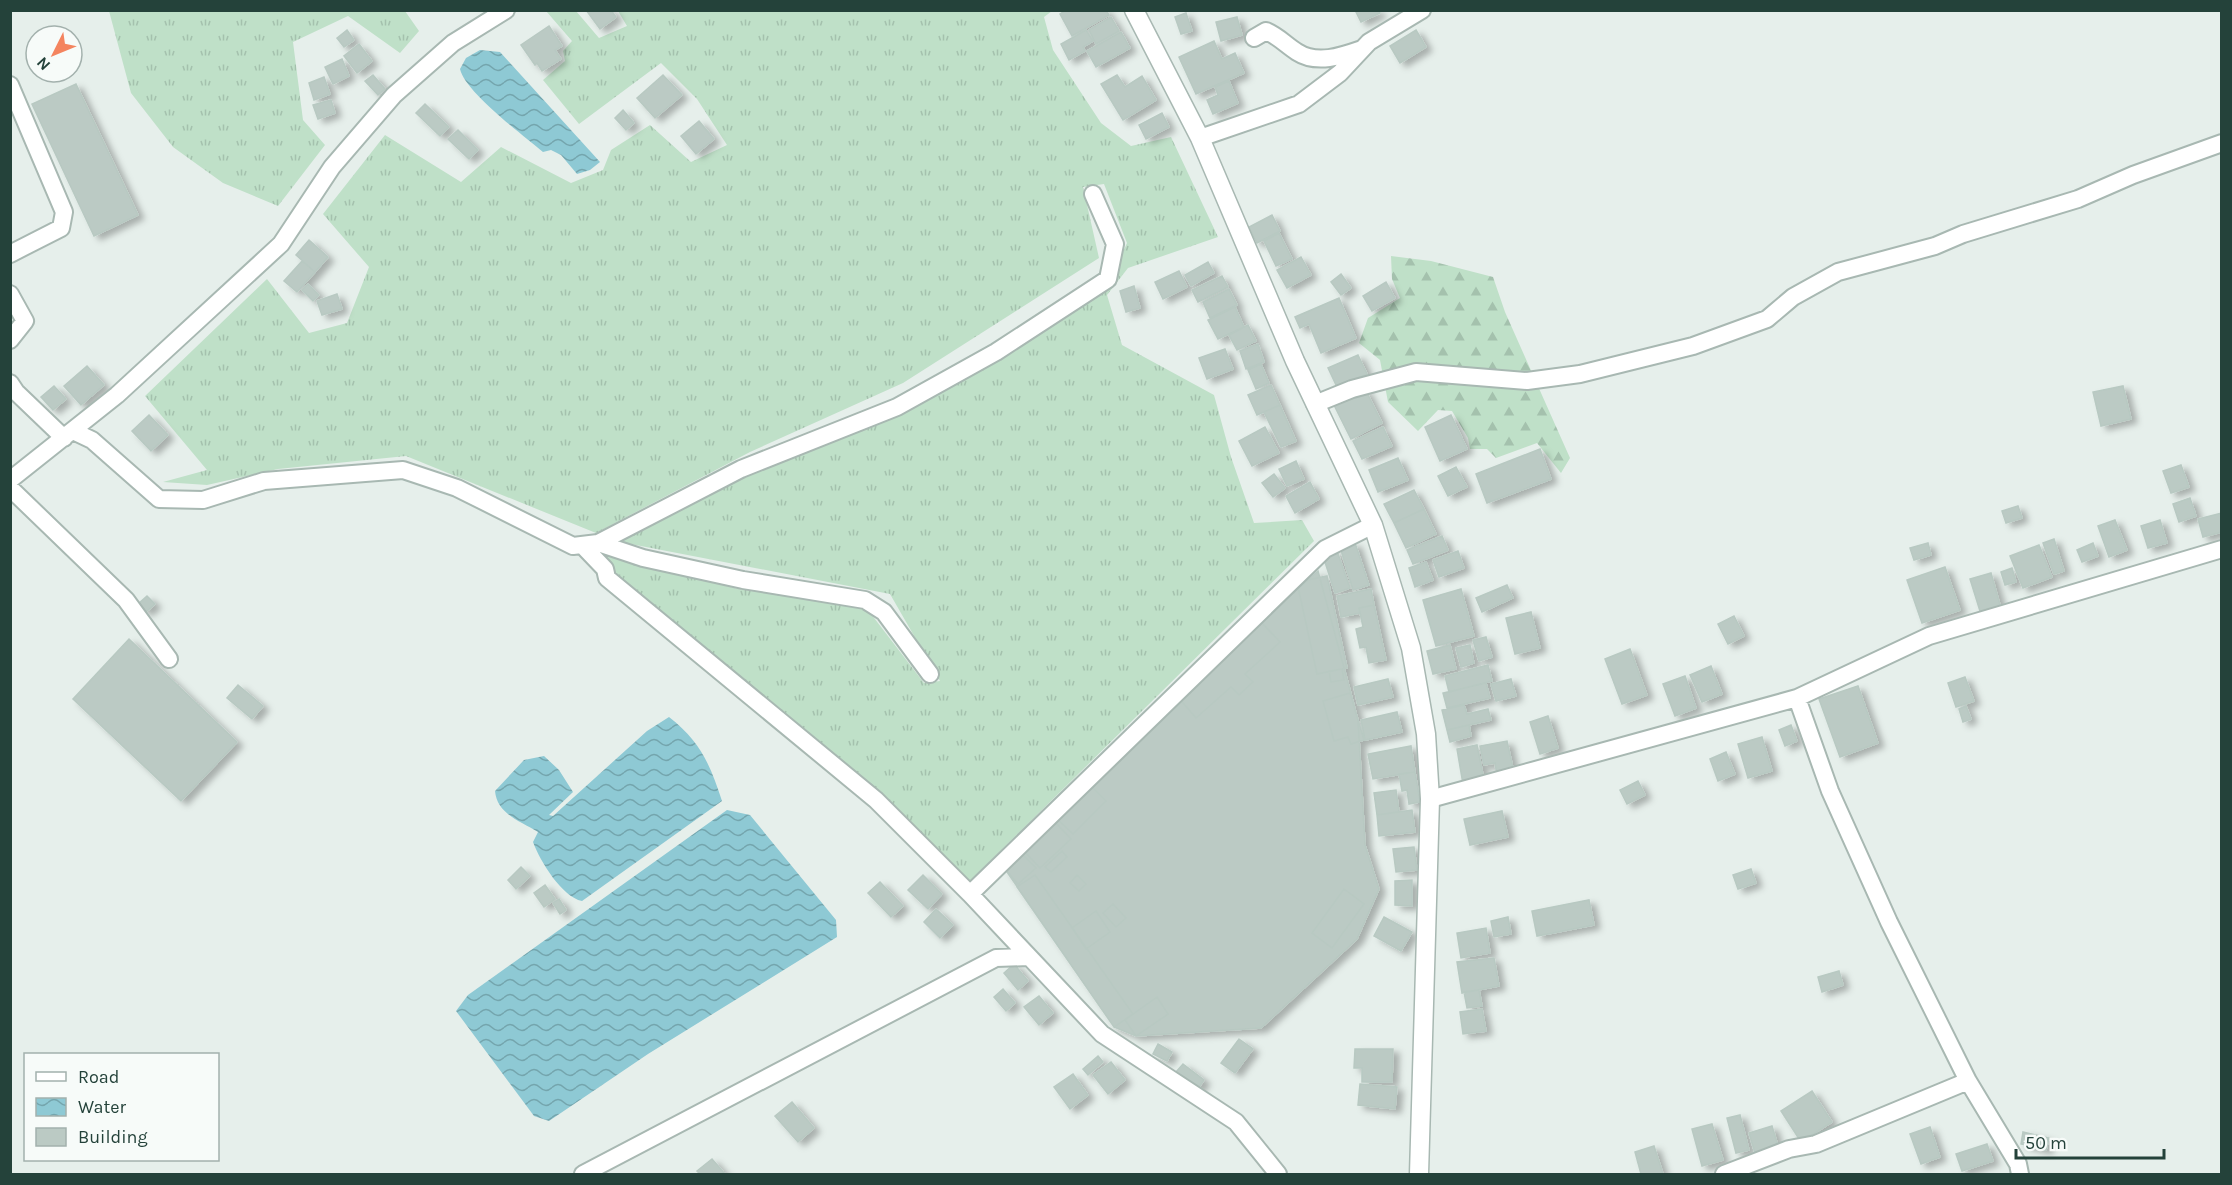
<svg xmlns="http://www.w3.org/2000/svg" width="2232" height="1185" font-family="Karla,sans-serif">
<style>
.grass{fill:url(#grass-tufts)}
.forest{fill:url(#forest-firs)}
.water{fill:url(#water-waves)}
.building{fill:#bbcac4;stroke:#b8c9c2;stroke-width:1.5;filter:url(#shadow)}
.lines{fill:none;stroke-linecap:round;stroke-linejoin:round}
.minor-casing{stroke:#a8b8b2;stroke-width:20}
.tertiary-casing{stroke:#a8b8b2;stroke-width:21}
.minor{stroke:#fff;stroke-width:16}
.tertiary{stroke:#fff;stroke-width:18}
</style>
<defs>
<pattern id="grass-tufts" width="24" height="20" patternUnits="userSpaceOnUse" patternTransform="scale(1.5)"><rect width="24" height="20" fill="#bfe0c8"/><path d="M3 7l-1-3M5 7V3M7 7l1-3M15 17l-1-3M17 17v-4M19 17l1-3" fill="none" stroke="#a4c1ad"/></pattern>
<pattern id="forest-firs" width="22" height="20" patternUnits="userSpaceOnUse" patternTransform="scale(1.5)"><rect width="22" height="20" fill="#bfe0c8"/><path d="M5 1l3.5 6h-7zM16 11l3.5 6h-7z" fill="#a4c1ad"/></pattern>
<pattern id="water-waves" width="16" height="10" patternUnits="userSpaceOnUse" patternTransform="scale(1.5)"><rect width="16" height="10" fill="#8ec9d4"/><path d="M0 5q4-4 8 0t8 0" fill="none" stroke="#74a5ad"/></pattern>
<filter id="shadow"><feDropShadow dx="6" dy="4" stdDeviation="3" flood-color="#0004"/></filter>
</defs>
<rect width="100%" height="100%" fill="#e6efeb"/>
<!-- grass -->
<path class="grass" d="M109 11H405L419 31 400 53 348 16 293 42 303 120 325 145 278 206 223 183 173 147 131 93Z
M546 11H576L599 38 627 26 618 11H1052L1044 17 1053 50 1101 123 1131 146 1171 137 1218 237 1128 268 1107 295 1122 345 1214 395 1231 457 1254 523 1302 520 1314 541 969 882 889 802 752 687 614 577 615 572 598 551 738 589 814 598 868 610 924 683 940 681 890 594 615 541 738 476 899 414 1107 287 1127 243 1104 184 1083 187 1099 258 903 383 750 452 596 533 406 456 278 469 207 485 163 482 207 470 145 396 267 279 309 333 347 323 369 267 323 214 385 135 461 182 501 147 571 183 603 170 611 150 650 125 691 162 727 145 697 99 661 63 579 124 543 80 565 61 563 51 572 41Z"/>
<!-- forest -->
<path class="forest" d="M1391 256 1431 261 1493 277 1505 312 1570 458 1561 473 1537 443 1496 458 1487 449H1470L1468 438 1452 411 1438 410 1418 431 1388 402 1380 360 1359 343 1368 318 1400 298 1392 279Z"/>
<!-- water -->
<path class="water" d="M480 50 500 52 600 162 590 170 577 174 561 155 551 150 543 152C524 136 465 92 460 69L466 58Z
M669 717C700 741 710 764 722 801L582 901C562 897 540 861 533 842L538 832C520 821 497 814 495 791L524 760 544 756 559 770 573 792 549 815 553 816 647 731Z
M727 810 750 815 836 920 837 937 648 1054 549 1121 534 1116 456 1011 468 995Z"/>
<!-- building -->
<path class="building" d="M586 10H611L616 17 600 29Z
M1066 10H1106L1109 15 1072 36 1060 14Z
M1355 10H1378L1380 13 1361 22Z
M1186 13 1192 31 1181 34 1175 17Z
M1111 17 1119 31 1096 44 1089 30Z
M1237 17 1242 35 1221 41 1216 22Z
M549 26 562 46 555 50 561 59 542 71 537 63 535 65 521 45Z
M347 30 354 40 344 47 337 38Z
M1086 30 1093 41 1083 47 1085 51 1069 60 1061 44Z
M1416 30 1426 47 1400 63 1390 46Z
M1121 32 1130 48 1096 67 1087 51Z
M1214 41 1222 59 1235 53 1244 73 1196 94 1179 57Z
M359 44 372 61 357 73 344 56Z
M342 59 349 76 333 84 325 67Z
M373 75 385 89 378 95 365 81Z
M663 75 682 95 655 118 637 98Z
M1117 75 1125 87 1142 76 1156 100 1123 120 1101 84Z
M324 77 330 94 314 100 309 83Z
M1229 81 1238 103 1213 114 1207 100 1218 95 1215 87Z
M76 84 138 215 94 236 32 104Z
M331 100 335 113 318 119 313 105Z
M425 104 449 127 440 136 416 113Z
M623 110 634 123 626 130 615 118Z
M1162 113 1169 127 1146 139 1139 125Z
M699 121 714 139 696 154 681 136Z
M458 130 478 150 469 159 448 139Z
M1272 215 1280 231 1257 243 1249 227Z
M1279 233 1292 259 1276 266 1264 241Z
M309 240 328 257 315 272 296 255Z
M1301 257 1311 275 1287 288 1277 270Z
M302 261 315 272 297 292 284 281Z
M1208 262 1214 273 1191 286 1185 275Z
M1179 271 1187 287 1163 299 1155 282Z
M1341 274 1351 288 1341 295 1331 282Z
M1222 276 1228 287 1198 302 1192 290Z
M1386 282 1395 298 1372 311 1363 296Z
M308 284 319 295 313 301 302 290Z
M1134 286 1140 308 1126 312 1120 291Z
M1229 289 1237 305 1210 318 1203 302Z
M337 294 342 309 322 315 317 301Z
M1339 298 1356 338 1321 353 1309 324 1300 328 1295 317Z
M1235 307 1244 327 1218 339 1208 320Z
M1248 325 1256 341 1237 350 1229 335Z
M1258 344 1264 362 1246 369 1240 351Z
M1225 349 1233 369 1207 379 1199 358Z
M1358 355 1367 374 1337 387 1328 368Z
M1261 364 1269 383 1256 389 1248 370Z
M87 366 104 385 81 405 64 386Z
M1271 385 1280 405 1257 415 1248 395Z
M54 386 66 399 53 410 41 397Z
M2123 386 2131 419 2101 426 2093 392Z
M1365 389 1382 423 1351 439 1334 405Z
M1280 405 1296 441 1281 447 1264 412Z
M149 415 168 435 151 451 132 431Z
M1451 415 1467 449 1440 461 1425 427Z
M1265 427 1279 453 1252 466 1239 441Z
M1383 427 1392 446 1362 459 1353 441Z
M1540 449 1551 479 1487 503 1476 474Z
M1398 458 1408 480 1378 492 1369 470Z
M1296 461 1304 479 1287 486 1279 469Z
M2181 465 2189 487 2171 493 2163 471Z
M1456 467 1467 487 1448 496 1438 476Z
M1274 474 1285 488 1273 497 1262 483Z
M1310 482 1319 499 1295 513 1286 496Z
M1414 490 1424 509 1394 523 1384 504Z
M2190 498 2196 516 2179 522 2173 504Z
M2018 506 2022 518 2006 523 2002 511Z
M1424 509 1436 534 1406 548 1394 523Z
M2222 513V532L2203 537 2198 519Z
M2115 520 2127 550 2109 557 2098 526Z
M2160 520 2167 543 2148 548 2141 526Z
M1442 536 1448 550 1413 564 1407 550Z
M2054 539 2064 571 2054 574 2043 543Z
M1355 543 1369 585 1353 590 1340 547Z
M1928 543 1931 555 1914 560 1910 548Z
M2093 543 2098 556 2082 562 2077 550Z
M2039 545 2052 577 2023 588 2010 556Z
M1337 551 1350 588 1335 593 1323 556Z
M1458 551 1464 568 1439 577 1433 560Z
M1426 562 1433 580 1415 587 1409 568Z
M1945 567 1960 610 1922 623 1907 580Z
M2012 568 2016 582 2005 585 2001 572Z
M1318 571 1358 720 1365 845 1379 889 1357 939 1261 1028 1136 1036 1114 1027 1005 869 1261 622Z
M1991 573 2000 605 1980 611 1970 579Z
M1327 576 1347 668 1317 674 1297 582Z
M1507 585 1513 598 1482 612 1476 598Z
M1371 589 1374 605 1359 608 1360 613 1341 617 1337 596Z
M1461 589 1474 636 1436 646 1423 600Z
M147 596 155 604 146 612 138 604Z
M1374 605 1386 660 1369 663 1366 647 1360 648 1356 629 1363 627 1359 608Z
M1531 612 1540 648 1515 654 1506 618Z
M1734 616 1744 636 1728 644 1718 624Z
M1261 622 1280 642 1245 674 1253 682 1239 695 1231 687 1196 718 1178 697Z
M1486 637 1492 657 1479 661 1473 640Z
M129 639 237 742 181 801 73 699Z
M1450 645 1456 669 1433 674 1427 651Z
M1470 645 1474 663 1461 667 1456 648Z
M1630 649 1647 695 1622 704 1605 659Z
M1488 665 1492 681 1449 692 1445 676Z
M1711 666 1722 694 1702 702 1690 675Z
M1342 669 1344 680 1331 682 1329 671Z
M1685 676 1696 708 1675 716 1663 684Z
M1965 677 1974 701 1956 707 1948 683Z
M1388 679 1393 697 1358 705 1354 687Z
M1511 679 1516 696 1496 701 1491 684Z
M1486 683 1490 698 1447 708 1443 693Z
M238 685 263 706 252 719 227 698Z
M1858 686 1878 743 1840 757 1819 699Z
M1350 693 1364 740 1351 744 1348 737 1334 741 1323 701Z
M1464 705 1467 714 1488 709 1491 720 1447 730 1442 710Z
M1966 706 1971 719 1963 722 1959 709Z
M1397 712 1402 732 1365 740 1361 720Z
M1548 716 1558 748 1540 754 1530 722Z
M1469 725 1471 736 1450 742 1447 730Z
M1791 725 1797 741 1785 746 1779 730Z
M1762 737 1772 771 1748 778 1738 744Z
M1507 741 1514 773 1497 776 1495 763 1484 765 1480 746Z
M1477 745 1484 780 1463 784 1457 749Z
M1411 746 1415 772 1373 779 1368 754Z
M1726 752 1735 774 1718 781 1710 759Z
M1415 772 1420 802 1409 804 1407 790 1402 791 1399 774Z
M1638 781 1645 795 1627 804 1620 790Z
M1091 786 1106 801 1073 834 1058 820Z
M1396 790 1399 812 1377 815 1374 793Z
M1412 810 1415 832 1379 836 1377 815Z
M1502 811 1508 837 1470 845 1464 819Z
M1054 821 1071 839 1040 868 1023 850Z
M1414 847 1417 870 1396 872 1393 849Z
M1062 851 1067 857 1051 872 1045 867Z
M1022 854 1036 868 1018 884 1005 869Z
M521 867 530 876 516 889 508 880Z
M1751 869 1756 883 1738 889 1733 875Z
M923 875 942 894 928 909 908 890Z
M1035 875 1133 1014 1114 1027 1017 887Z
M1077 875 1086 884 1079 891 1070 883Z
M1412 880V906L1395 905V881Z
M880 882 903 906 891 917 868 893Z
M545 885 555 899 544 907 534 893Z
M1344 889 1364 904 1332 948 1312 933Z
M559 899 566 910 560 914 553 903Z
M1589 900 1594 925 1537 936 1532 911Z
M1113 904 1126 918 1116 927 1103 913Z
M936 909 953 925 940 938 924 922Z
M1096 911 1110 932 1086 949 1072 928Z
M1384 917 1412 932 1401 951 1374 936Z
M1508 917 1511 934 1494 937 1491 921Z
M1486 928 1490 953 1461 958 1457 933Z
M1494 958 1499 986 1462 993 1457 962Z
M1014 964 1028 981 1018 990 1004 973Z
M1839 971 1843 985 1822 992 1818 977Z
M1003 989 1015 1003 1006 1011 994 997Z
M1479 990 1482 1006 1467 1008 1464 992Z
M1039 996 1053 1013 1039 1025 1024 1007Z
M1157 997 1168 1014 1136 1036 1125 1020Z
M1482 1009 1486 1031 1463 1034 1460 1012Z
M1239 1039 1253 1049 1235 1073 1221 1063Z
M1158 1044 1172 1052 1167 1061 1153 1054Z
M1355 1049H1393L1392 1082H1362V1068H1354Z
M1098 1056 1103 1062 1088 1075 1083 1069Z
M1111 1062 1125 1080 1108 1094 1093 1075Z
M1183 1064 1204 1080 1198 1089 1176 1072Z
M1073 1074 1088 1095 1070 1109 1054 1087Z
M1360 1084 1397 1087 1395 1109 1358 1105Z
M1812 1091 1832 1122 1801 1142 1781 1111Z
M792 1102 814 1128 798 1142 775 1116Z
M1740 1115 1749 1150 1736 1153 1727 1118Z
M1712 1124 1723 1160 1702 1166 1692 1129Z
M1772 1126 1778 1146 1755 1153 1749 1133Z
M1930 1127 1940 1157 1921 1164 1910 1134Z
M2023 1132 2049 1138 2046 1150 2021 1144Z
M1987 1144 1993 1161 1962 1171 1956 1154Z
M1654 1146 1663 1174H1641L1635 1152Z
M712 1159 725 1174H700L697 1171Z"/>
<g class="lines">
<defs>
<path id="minor" d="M1254 38 1266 31C1278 36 1286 45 1297 52 1317 65 1342 56 1362 49
M10 85 64 212 61 228 10 254
M1200 138 1299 104 1340 73 1369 42 1422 10
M10 294 25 321 10 340
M10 383 16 392 64 438
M1315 404 1352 389 1416 372 1527 381 1580 374 1693 346 1767 319 1793 297 1838 272 1935 246 1963 234 2078 199 2133 175 2222 143
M73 431 92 440 159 499 203 500 264 481 403 470 457 488 573 546 598 543 741 469 897 407 996 352 1108 279 1115 244 1093 194
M10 480 117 395 281 244 332 167 394 95 453 43 506 10
M10 488 126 600 169 659
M598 543 643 558 743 580 865 600 884 612 930 674
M582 545 605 569 607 578 876 800 970 894 1102 1034 1236 1122 1278 1174
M1797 698 1929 636 2222 549
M1430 799 1797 698 1830 791 1889 922 1968 1081
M970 894 1325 549 1373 525
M583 1174 996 958 1029 957
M1724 1174 1789 1149 1816 1144 1968 1081 2018 1164 2020 1174"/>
<path id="tertiary" d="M1134 10 1200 138 1295 361 1373 525 1411 648 1426 734 1430 799 1419 1174"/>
</defs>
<!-- minor casing -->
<use href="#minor" class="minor-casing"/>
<!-- tertiary casing -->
<use href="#tertiary" class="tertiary-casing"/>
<!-- minor -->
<use href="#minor" class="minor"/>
<!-- tertiary -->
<use href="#tertiary" class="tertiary"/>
</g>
<!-- border -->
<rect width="2232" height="1185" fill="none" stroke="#24423a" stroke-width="24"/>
<!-- legend -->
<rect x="24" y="1053" width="195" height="108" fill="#f7fbf9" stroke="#a3b1ad" stroke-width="1.5"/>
<rect x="36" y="1072" width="30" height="9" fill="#ffffff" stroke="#a3b1ad" stroke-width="1.5"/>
<text x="78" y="1083" font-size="18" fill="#24423a">Road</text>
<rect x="36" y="1098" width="30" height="18" fill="url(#water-waves)" stroke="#a3b1ad" stroke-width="1.5"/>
<text x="78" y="1113" font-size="18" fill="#24423a">Water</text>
<rect x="36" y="1128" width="30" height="18" fill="#bbcac4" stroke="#a3b1ad" stroke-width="1.5"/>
<text x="78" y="1143" font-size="18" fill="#24423a">Building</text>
<!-- north arrow -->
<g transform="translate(54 54) rotate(227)"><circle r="28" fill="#f7fbf9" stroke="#a3b1ad" stroke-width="1.5"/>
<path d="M0-4.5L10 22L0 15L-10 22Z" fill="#f4845f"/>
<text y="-9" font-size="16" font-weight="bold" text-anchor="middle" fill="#24423a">N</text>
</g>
<!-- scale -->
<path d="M2016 1149v9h148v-9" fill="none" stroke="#24423a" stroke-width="3"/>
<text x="2025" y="1149" font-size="18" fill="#24423a" stroke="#f7fbf9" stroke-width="4.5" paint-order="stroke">50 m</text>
</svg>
